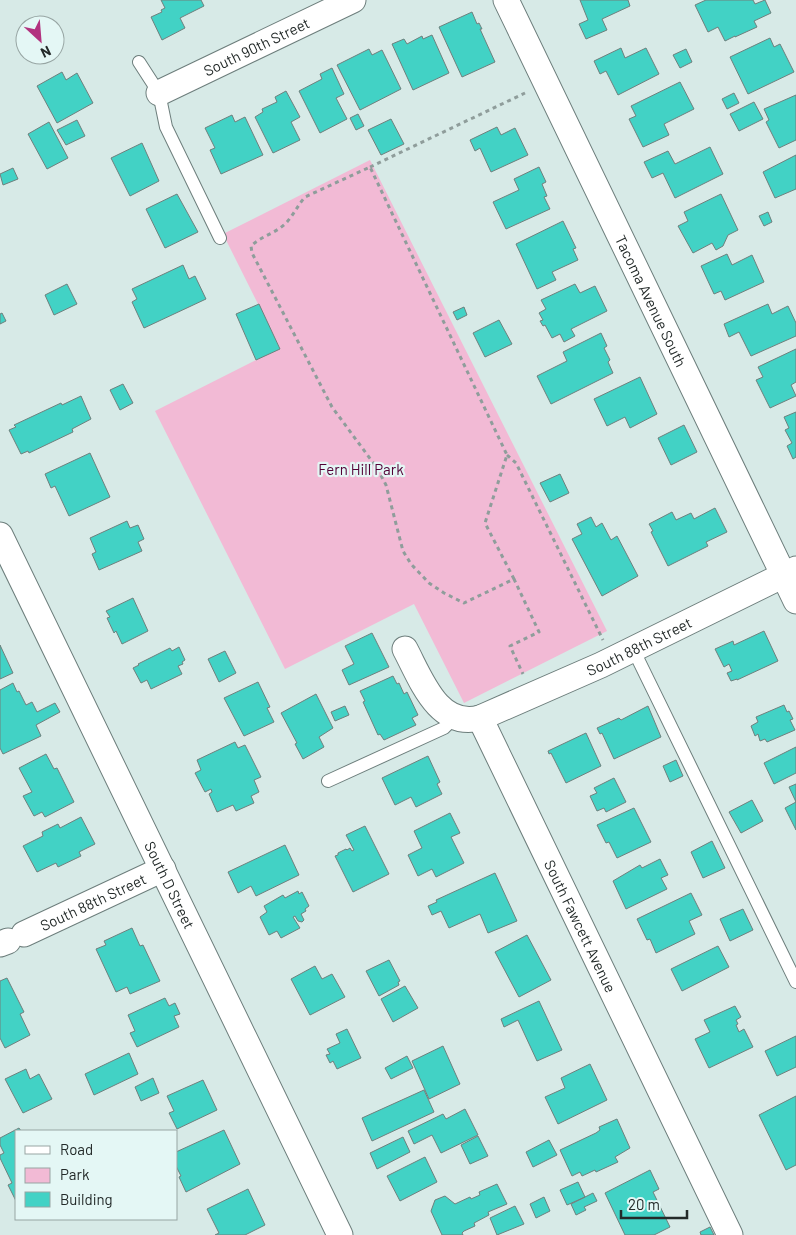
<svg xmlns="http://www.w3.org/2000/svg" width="796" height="1235" font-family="Barlow,sans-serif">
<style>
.green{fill:#f2bad5}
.building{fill:#42d2c5;stroke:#6e807d}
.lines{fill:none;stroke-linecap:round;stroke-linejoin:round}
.service-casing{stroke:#6d7e7c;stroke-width:14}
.minor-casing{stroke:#6d7e7c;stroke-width:27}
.path{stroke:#8f9d9b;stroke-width:3;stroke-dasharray:4 4;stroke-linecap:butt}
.service{stroke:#fff;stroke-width:12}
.minor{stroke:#fff;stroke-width:25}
.labels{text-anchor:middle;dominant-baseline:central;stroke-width:4.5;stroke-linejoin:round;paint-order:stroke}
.street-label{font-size:15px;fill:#232a29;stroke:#e4f7f5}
.park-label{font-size:15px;fill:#520136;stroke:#e4f7f5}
</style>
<rect width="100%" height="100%" fill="#d7eae7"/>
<!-- green -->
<path class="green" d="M370 160 607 631 464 703 414 604 285 669 155 411 280 348 223 234Z"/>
<!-- building -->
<path class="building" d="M161 0H201L204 6 180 18 185 28 162 40 151 17 162 12 161 10 165 8Z
M580 0H628L630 6 602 19 607 30 586 39 579 24 588 20Z
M706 0H753L755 4 765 0 771 13 754 21 757 27 735 37V36L725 41 718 27 708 32 695 5Z
M472 12 477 24 479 23 482 29H480L495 62 462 77 439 27Z
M432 35 449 73 413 90 392 44 404 39 407 44 422 36 423 39Z
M770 38 774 47 780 44 794 72 748 94 730 57Z
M621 48 625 58 646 48 659 74 618 95 606 71 600 74 594 61Z
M369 49 372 55 382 50 401 89 360 110 337 65Z
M686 49 692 62 680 68 673 55Z
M332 68 344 94 336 98 347 119 320 133 299 91 322 79 320 74Z
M62 72 66 80 77 73 93 103 57 123 37 86Z
M680 82 694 109 664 124 669 135 643 147 629 119 636 116 631 106Z
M286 91 300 117 291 122 300 140 273 153 255 117 263 112 262 109 277 102 275 97Z
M734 93 739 103 727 109 722 99Z
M796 95V140L779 148 766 122 769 120 764 109Z
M754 102 763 119 739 131 730 114Z
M358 114 364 126 356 130 350 118Z
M232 115 235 122 245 117 263 155 221 174 210 150 215 148 205 128Z
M391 119 404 144 381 155 368 130Z
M77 120 85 136 66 145 57 130Z
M49 122 68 158 47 169 28 134Z
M497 127 501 135 515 128 528 155 491 172 480 148 475 151 470 140Z
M142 143 159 181 130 196 111 158Z
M710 147 723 174 675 198 663 173 652 178 644 162 668 151 675 164Z
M796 155V189L775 198 763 172Z
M539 167 546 182 542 184 547 196 544 197 550 209 506 229 493 202 519 190 514 179Z
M13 168 18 179 3 185 0 174Z
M177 194 198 232 165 248 146 209Z
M721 194 738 230 728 235 723 246 716 250 712 243 693 253 678 226 688 221 684 212Z
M768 212 772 222 764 226 759 216Z
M563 221 576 248 573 249 578 260 552 272 556 280 537 289 516 244Z
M727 254 732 265 752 255 764 282 725 300 721 291 714 294 701 266Z
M183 265 189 279 195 276 206 299 144 328 132 302 137 299 132 289Z
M67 284 77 304 54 315 45 295Z
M575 284 580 293 595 286 607 311 571 329 575 336 564 342 560 334 552 338 545 325 543 326 540 321 543 320 539 313 546 309 541 300Z
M259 304 280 349 256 360 236 314Z
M768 304 772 314 788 306 796 323V336L751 356 739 332 729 337 724 324Z
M464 307 467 315 457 320 453 312Z
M2 313 6 321 0 324V314Z
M499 320 512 344 485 357 473 333Z
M601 333 607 346 604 348 610 360 608 362 613 373 551 404 537 376 567 361 563 352Z
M796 349V382L791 385 796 396 770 408 756 380 763 377 758 367Z
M640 377 657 414 630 428 625 417 607 426 594 399Z
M123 384 133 403 120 410 110 390Z
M81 396 91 419 72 429 73 432 29 453 28 451 21 454 9 430 16 427 14 425 61 403 62 405Z
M796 412V457L793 459 787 446 792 443 785 430 789 428 784 417Z
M684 425 697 452 671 465 658 438Z
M90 453 110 497 69 516 55 486 51 488 45 474Z
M560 474 569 493 550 502 540 483Z
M715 508 727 532 706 542 708 546 668 566 651 532 653 531 649 524 672 512 676 520 691 513 694 519Z
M591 517 596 527 602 523 611 540 617 536 638 576 602 596 572 539 582 534 577 524Z
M127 521 130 528 138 525 144 539 138 542 142 551 99 570 92 554 96 552 90 538Z
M133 598 148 631 122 644 116 631 114 633 107 618 110 617 106 611Z
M764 631 778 661 737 680V679L731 681 727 673 732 671 729 664 724 667 715 649 733 641 734 645Z
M372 633 389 667 349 685 342 670 354 664 345 646Z
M0 645 13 673 0 679Z
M179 647 185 660 182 662 183 664 178 666 182 674 151 689 147 680 141 683 133 668 139 665 138 664 170 648 172 651Z
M225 651 236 673 219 682 208 659Z
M393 676 397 684 399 683 404 694 407 692 418 715 412 718 416 725 384 740 380 734 378 735 363 702 365 701 360 691Z
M258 682 270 707 267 708 274 722 244 736 224 698Z
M13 683 17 692 19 691 26 705 32 702 37 712 55 703 60 712 36 725 41 736 3 754 0 748V690Z
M316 694 333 728 319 737 324 747 303 759 295 744 297 743 281 713Z
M784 705 787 712 789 711 793 719 790 720 795 730 767 742 765 739 760 741 758 734 755 736 751 726 758 722 756 717Z
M345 706 349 715 335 721 331 712Z
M648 706 661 737 614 759 602 733 600 734 597 728 619 718 621 720Z
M586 733 601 766 566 783 551 753 549 754 548 751Z
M235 742 238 748 245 745 261 777 254 780 259 792 251 796 254 803 236 811 233 805 217 812 209 794 212 792 211 789 205 792 195 773 201 770 197 760Z
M796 747V773L774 784 764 763Z
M46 754 54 769 57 768 74 802 45 817 42 812 34 816 23 796 32 792 19 768Z
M428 756 440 782 437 784 442 794 416 807 411 797 395 805 382 778Z
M676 760 683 776 670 782 663 766Z
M614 778 626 802 606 812 604 808 597 811 590 796 597 793 594 788Z
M796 784V802L789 787Z
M752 800 763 821 741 833 729 812Z
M796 802V830L785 808Z
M634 808 651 842 617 858 609 842 606 843 597 825Z
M450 813 460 833 451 837 464 863 436 877 432 869 418 876 408 855 422 848 414 831Z
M81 817 95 844 79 852 81 856 58 867 56 863 37 872 23 846 43 836 42 832 58 824 60 828Z
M365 826 389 874 353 892 335 856 338 855V853L346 849 347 850 350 848 352 851 354 850 346 835Z
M712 841 725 868 703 878 691 852Z
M285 845 299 875 256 896 251 886 238 893 228 872Z
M660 859 668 875 661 878 667 889 626 909 613 881 640 865 642 868Z
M495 873 517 921 488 933 480 914 449 928 441 911 432 915 428 906 437 902 436 900Z
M298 891 299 894 302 892 309 906 305 909 306 911 301 914 304 920 302 922 298 921 295 916 293 917 300 928 281 938 277 931 269 935 260 917 267 912 264 906 283 895 285 898Z
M691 893 702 915 689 921 695 934 656 953 650 939 647 940 637 919Z
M743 909 753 930 730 941 720 919Z
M132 928 140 946 143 945 160 981 130 994 127 987 116 992 96 949 106 945 104 941Z
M527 935 551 980 519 997 495 952Z
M718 946 729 967 682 991 671 969Z
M389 960 400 981 398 982 399 985 379 996 366 971Z
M315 966 322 979 332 974 345 997 310 1015 291 979Z
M7 978 24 1012 20 1014 30 1035 5 1048 0 1038V981Z
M405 986 418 1008 393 1022 381 999Z
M165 998 169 1006 175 1003 180 1014 174 1016 179 1027 137 1047 130 1033 135 1031 128 1015Z
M539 1001 562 1050 537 1061 518 1020 504 1027 501 1019Z
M735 1006 741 1017 736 1020 738 1024 736 1025 739 1032 744 1029 753 1047 709 1068 695 1039 710 1032 704 1020Z
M347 1029 361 1058 337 1069 333 1061 330 1063 326 1055 330 1054 327 1049 340 1043 336 1034Z
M796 1036V1067L777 1076 765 1051Z
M443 1046 460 1084 429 1099 412 1061Z
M129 1053 138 1074 94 1095 85 1074Z
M407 1056 413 1068 391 1079 385 1068Z
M590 1064 607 1100 558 1124 545 1097 565 1088 561 1078Z
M26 1069 30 1079 39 1074 52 1099 23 1113 5 1079Z
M153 1078 159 1093 141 1101 135 1087Z
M203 1080 217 1110 177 1129 169 1113 174 1111 167 1096Z
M424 1090 434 1112 372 1141 362 1118Z
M796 1096V1165L786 1170 759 1115Z
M465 1109 478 1135 441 1153 432 1135 414 1144 408 1131 443 1114 446 1119Z
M617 1119 630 1148 615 1157 618 1162 596 1172 595 1170 582 1176 580 1172 572 1176 560 1150 596 1133 600 1130 599 1127Z
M19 1128 21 1131H16V1201L8 1185 12 1183 0 1158V1155L4 1153 0 1145V1138Z
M224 1130 240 1164 186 1192 179 1177 181 1176 176 1166V1152Z
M478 1136 488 1156 470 1164 461 1145Z
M403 1137 410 1152 377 1169 370 1153Z
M549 1140 557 1155 533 1167 526 1152Z
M425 1157 437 1182 400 1201 387 1176Z
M650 1170 659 1189 653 1192 670 1227 654 1235H625L605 1193Z
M578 1182 585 1197 567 1205 560 1190Z
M497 1184 507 1204 488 1212 489 1215 474 1223 475 1226 464 1231 462 1233 463 1235H442L431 1211 435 1200 445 1196 455 1204 470 1197 471 1199 480 1195 479 1192Z
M248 1189 265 1225 245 1235H215L219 1233 207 1209Z
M593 1193 597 1201 584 1207 586 1210 576 1215 571 1204Z
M544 1197 550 1211 536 1218 530 1204Z
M515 1206 524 1224 497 1235 490 1218Z
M710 1227 714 1235H701L700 1232Z"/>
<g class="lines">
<defs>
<path id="service" d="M139 62 159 93 166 127 220 238
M633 649 796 982
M328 781 444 728 454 718"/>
<g id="minor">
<path id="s1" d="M506 0 796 601"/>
<path id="s2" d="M159 93 353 0"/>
<path id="s3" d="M0 535 340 1235"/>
<path id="s4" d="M405 649C421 679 438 729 480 718L601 665 796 569"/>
<path id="s5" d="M480 718 730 1235"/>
<path id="s6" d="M24 934 163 869"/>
<path d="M0 944 8 941"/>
</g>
</defs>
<!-- service casing -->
<use href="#service" class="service-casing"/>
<!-- minor casing -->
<use href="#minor" class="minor-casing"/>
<!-- path -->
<path class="path" d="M370 167 525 93
M507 455 516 463 603 640
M514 579 485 523 507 455 370 167 305 197C298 205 294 214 287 222 277 233 261 236 251 246L252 253 332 407 377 468 386 485 403 551 411 564 429 583 444 593 464 603 514 579 539 632 510 646 523 674"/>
<!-- service -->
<use href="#service" class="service"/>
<!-- minor -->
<use href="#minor" class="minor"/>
</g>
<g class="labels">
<!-- street labels -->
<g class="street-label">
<text stroke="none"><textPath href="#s2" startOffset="108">South 90th Street</textPath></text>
<text stroke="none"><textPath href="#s1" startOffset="334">Tacoma Avenue South</textPath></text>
<text stroke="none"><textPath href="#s4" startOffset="286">South 88th Street</textPath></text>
<text stroke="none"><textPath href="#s3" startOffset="389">South D Street</textPath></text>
<text stroke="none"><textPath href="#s6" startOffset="76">South 88th Street</textPath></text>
<text stroke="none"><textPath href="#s5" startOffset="231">South Fawcett Avenue</textPath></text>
</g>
<!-- park labels -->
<g class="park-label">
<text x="361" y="469">Fern Hill Park</text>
</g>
</g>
<!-- legend -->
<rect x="15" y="1130" width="162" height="90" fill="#e4f7f5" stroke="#97a5a3"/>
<rect x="25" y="1146" width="25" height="8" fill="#ffffff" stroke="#97a5a3"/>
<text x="60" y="1155" font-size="15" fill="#232a29">Road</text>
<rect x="25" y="1168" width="25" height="15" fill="#f2bad5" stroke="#97a5a3"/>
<text x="60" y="1180" font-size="15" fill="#232a29">Park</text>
<rect x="25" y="1192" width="25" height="15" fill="#42d2c5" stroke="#97a5a3"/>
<text x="60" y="1205" font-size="15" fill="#232a29">Building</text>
<!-- north arrow -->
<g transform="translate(40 40) rotate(154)"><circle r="24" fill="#e4f7f5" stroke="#97a5a3"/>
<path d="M0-4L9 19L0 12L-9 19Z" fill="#b2327f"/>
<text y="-8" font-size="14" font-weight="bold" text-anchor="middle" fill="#232a29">N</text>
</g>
<!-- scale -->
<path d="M621 1210v8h66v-8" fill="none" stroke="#232a29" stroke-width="2.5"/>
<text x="628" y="1210" font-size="15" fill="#232a29" stroke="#e4f7f5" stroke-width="4" paint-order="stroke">20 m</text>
</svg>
